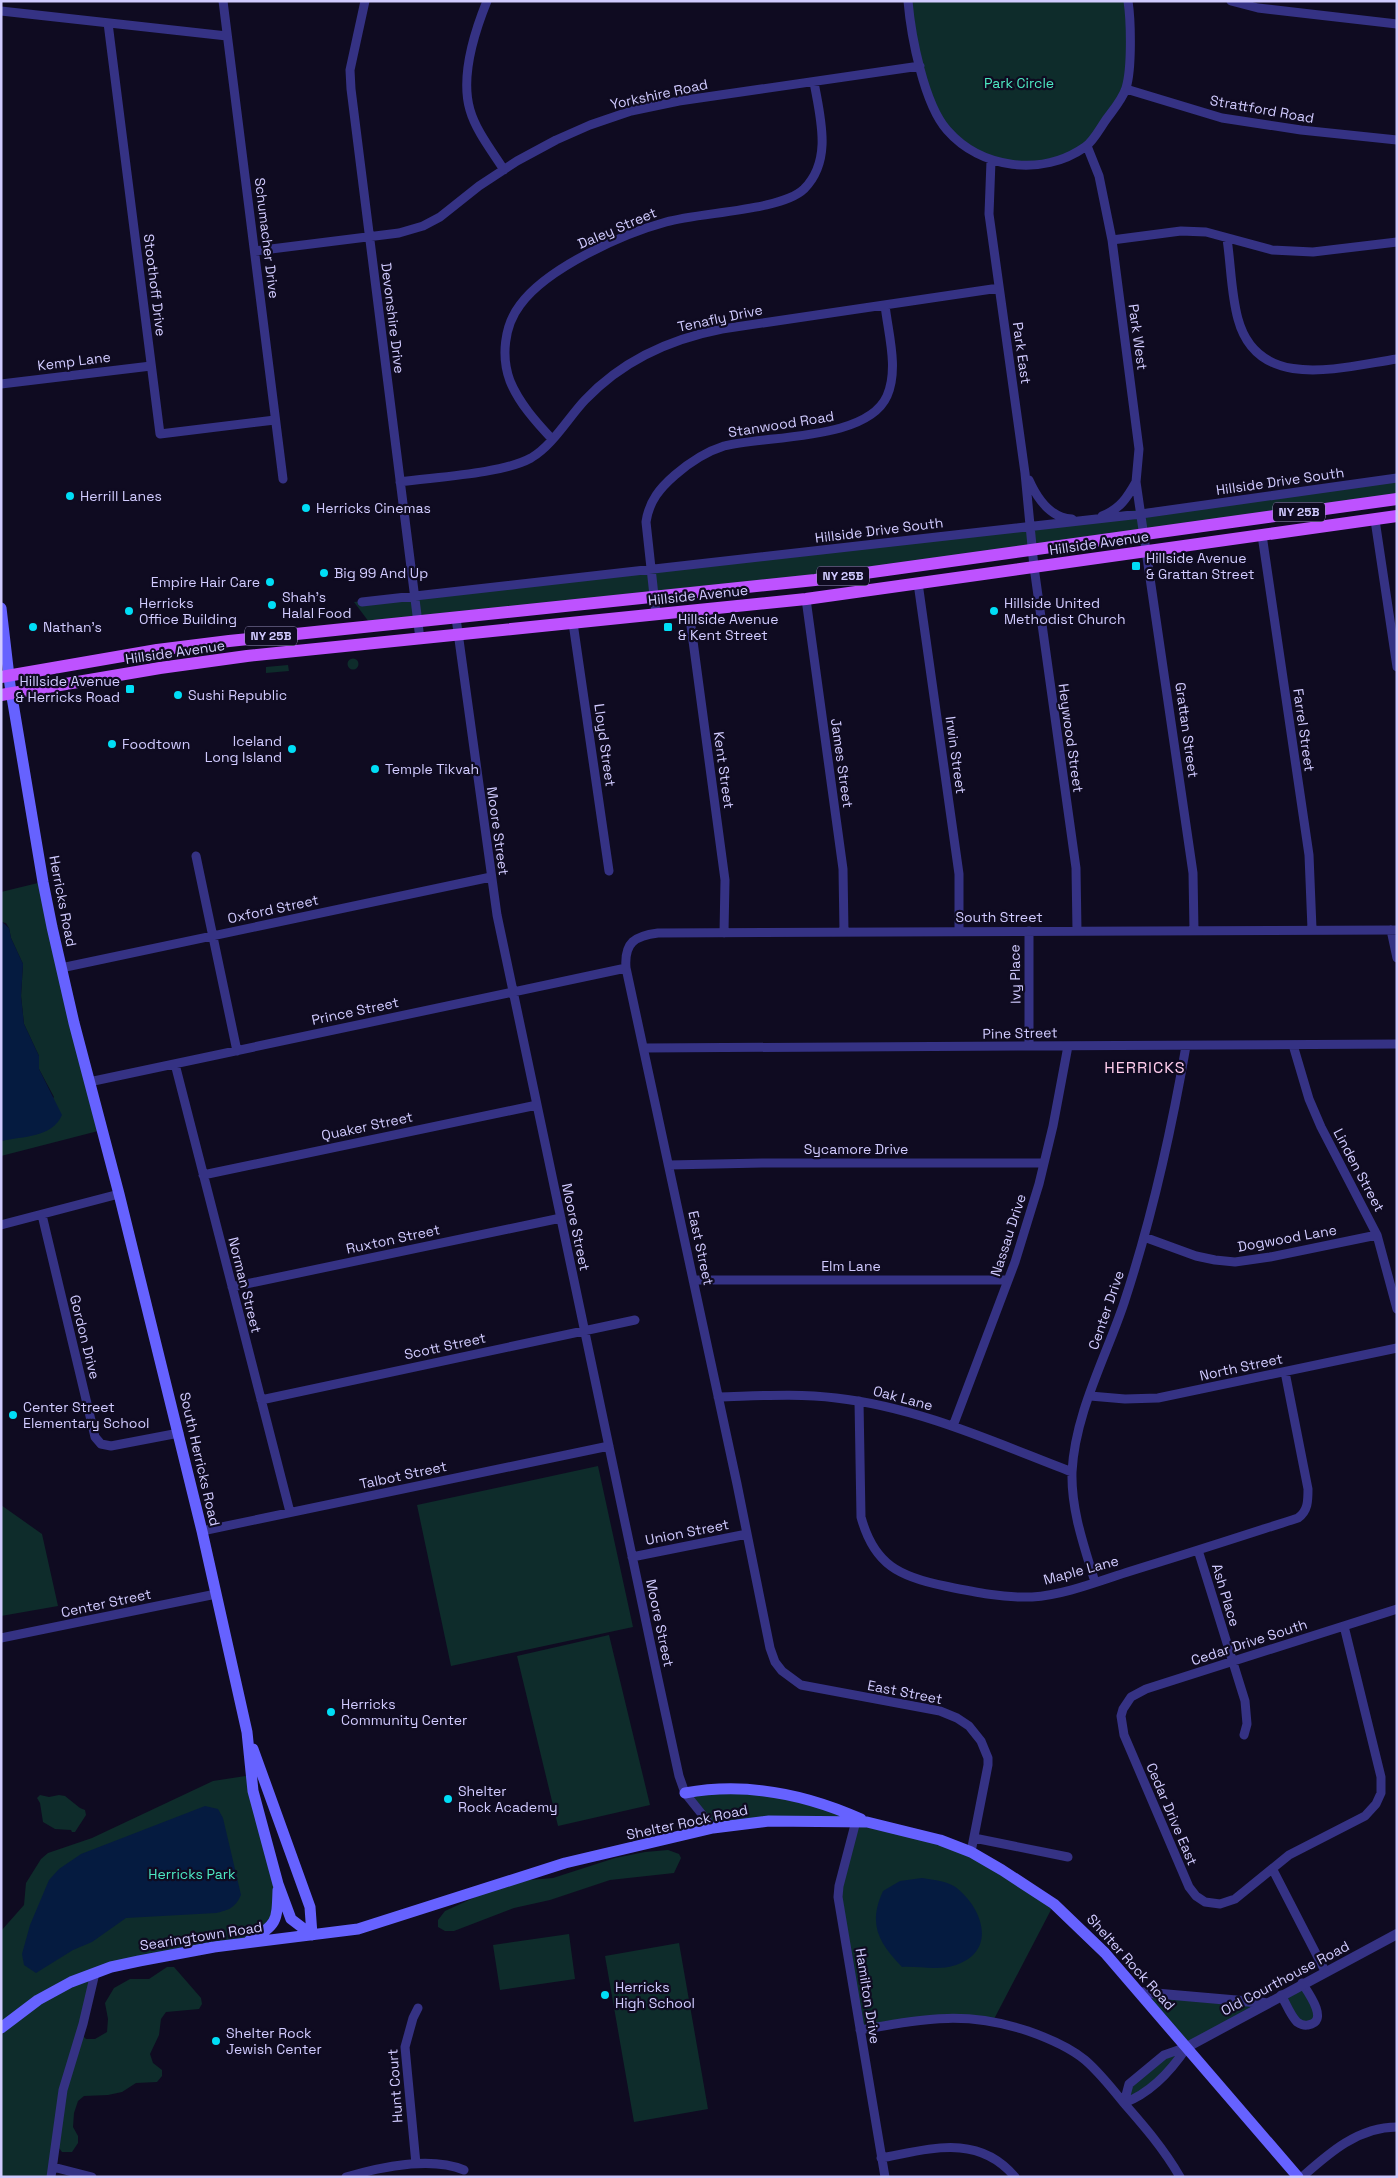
<svg xmlns="http://www.w3.org/2000/svg" width="1398" height="2178" font-family="'Space Grotesk',sans-serif">
<style>
.green{fill:#0e2c2b}
.water{fill:#051b40}
.lines{fill:none;stroke-linecap:round;stroke-linejoin:round}
.minor{stroke:#353284;stroke-width:9}
.tertiary{stroke:#353284;stroke-width:10}
.secondary{stroke:#6662ff;stroke-width:11}
.primary{stroke:#be52ff;stroke-width:12}
.poi-dot{fill:#00def6;stroke:#0f0b21;stroke-width:2}
.labels{text-anchor:middle;dominant-baseline:central;stroke-width:4.5;stroke-linejoin:round;paint-order:stroke}
.shield{fill:#0f0b21;stroke:#9791bc;stroke-width:1}
.shield-label{font-size:12px;font-weight:bold;fill:#d1cbff}
.park-label{font-size:14px;fill:#4de9c2;stroke:#0f0b21}
.street-label{font-size:14px;fill:#d1cbff;stroke:#0f0b21}
.poi-label{font-size:14px;fill:#d1cbff;stroke:#0f0b21;text-anchor:start}
.quarter-label{font-size:16px;letter-spacing:1px;fill:#ffcded;stroke:#0f0b21}
</style>
<rect width="100%" height="100%" fill="#0f0b21"/>
<!-- green -->
<path class="green" d="M908 1H1128L1126 89 1087 146 1041 163 991 161 946 130 927 90Z
M1397 478V499L815 580 372 626 354 602 650 570Z
M347.5 664a5.5 5.5 0 1 1 11 0a5.5 5.5 0 1 1-11 0Z
M288 665 289 671 266 673V667Z
M42 882 102 1130 1 1156V1141L20 1136 54 1097 39 1069V1056L24 1024 21 996 23 964 11 938 9 928 6 923 1 922V892Z
M598 1466 633 1627 451 1666 417 1505Z
M1 1505 42 1534 58 1606 1 1616Z
M609 1635 650 1805 558 1826 517 1656Z
M252 1775 278 1884 277 1915 246 1943 95 1973 80 2033 86 2039H95L107 2032 108 2019 105 2003 114 1988 130 1979H149L167 1967H174L201 1998 202 2004 199 2009 166 2012 161 2019 159 2035 150 2054 153 2063 162 2070V2076L157 2082 136 2083 122 2092 108 2095 84 2096 78 2101 74 2113 73 2127 78 2136V2143L72 2152H62L56 2144 51 2177H1V1931L24 1905 26 1883 41 1859 48 1853 92 1838 213 1781Z
M747 1789 940 1840 1054 1904 993 2021 974 2018 860 2030 837 1892 855 1822 713 1828 685 1793Z
M40 1795 49 1797 59 1795 65 1796 80 1808 85 1810 86 1815 75 1832H72L71 1830 55 1829 43 1822 40 1803 37 1798Z
M668 1850 679 1854 681 1858 674 1873 610 1880 550 1900 514 1908 454 1931H445L438 1927V1920L445 1911 484 1893 529 1880 553 1878 615 1858 645 1852Z
M569 1934 575 1979 500 1990 493 1945Z
M679 1943 708 2109 634 2122 605 1956Z
M1302 1983 1317 2018 1302 2024 1281 1995Z
M1139 1992 1266 2003 1187 2047 1171 2070 1124 2103 1129 2084 1164 2055 1186 2047Z"/>
<!-- water -->
<path class="water" d="M2 922 9 928 11 938 23 964 21 996 24 1024 39 1056V1069L62 1115C52 1138 23 1136 1 1141Z
M205 1806 218 1809 223 1818 241 1895C235 1908 229 1910 216 1913L126 1918 92 1942 73 1950 36 1973 24 1965 22 1954 30 1925 49 1880 59 1869 81 1854Z
M922 1878C934 1880 949 1881 958 1889 984 1911 996 1951 956 1965 938 1971 920 1966 902 1967 878 1942 868 1924 883 1891L900 1881Z"/>
<g class="lines">
<!-- minor -->
<path class="minor" d="M223 1 283 479
M365 1 350 70 351 89 420 639
M487 1C474 33 460 76 470 110 476 131 492 151 504 170
M908 1C911 36 924 104 947 130 981 169 1042 177 1085 147 1094 141 1101 126 1108 117 1114 109 1123 98 1126 88 1132 69 1131 21 1128 1
M1231 1 1258 8 1397 24
M1 11 227 36
M108 23 160 434 275 420
M1126 89 1222 118 1301 130 1397 140
M1087 146 1099 176 1112 240 1139 449 1136 482 1193 873 1194 931
M991 161 989 214 1025 473 1034 567 1076 868 1077 931
M1227 239C1231 265 1231 294 1238 319 1258 393 1342 367 1397 359
M1112 240 1181 231 1206 232 1272 250 1313 252 1397 242
M255 251 399 233 423 226 440 217 479 186 517 161 556 140 590 125 631 111 679 101 920 66
M1 384 151 366
M552 439C536 422 519 403 510 381 501 357 504 326 520 305 547 268 622 234 666 222 701 212 781 211 804 189 833 160 820 117 814 82
M1029 480C1037 498 1050 518 1072 519
M400 482C435 477 502 474 531 458 553 445 568 418 585 400 622 361 670 339 722 329L999 288
M1102 516C1120 509 1127 498 1136 482
M1375 520 1397 667
M1262 535 1309 855 1312 929
M918 583 959 874V931
M806 599 843 869 844 932
M362 602 1141 514 1397 478
M689 611 725 880 724 933
M656 614 646 522C649 501 660 488 675 475 690 462 705 452 724 446 767 435 867 441 887 396 899 369 888 333 885 305
M456 618 497 915 658 1679 679 1776 685 1793 713 1828
M573 623 609 871
M196 856 237 1051
M1391 930 1397 958
M1029 931V1046
M61 968 491 877
M1293 1045 1309 1099 1321 1127 1377 1235 1397 1309
M645 1048 1397 1044
M175 1064 290 1512
M89 1082 626 968
M669 1165 762 1163H1044
M203 1175 537 1105
M42 1215 95 1437 101 1444 111 1446 179 1433
M1 1225 119 1194
M1144 1237 1196 1256 1215 1260 1235 1262 1270 1257 1377 1235
M693 1280H1008
M232 1287 561 1218
M1090 1396 1125 1399 1158 1398 1397 1348
M718 1397C757 1396 798 1393 836 1398 918 1407 996 1443 1072 1472
M261 1400 635 1320
M859 1401 861 1517C874 1565 900 1577 945 1586 974 1592 1002 1598 1032 1597 1065 1595 1099 1581 1131 1571 1187 1554 1242 1536 1298 1518 1308 1511 1308 1501 1308 1489L1285 1372
M953 1426 1015 1262 1039 1184 1053 1126 1068 1046
M202 1531 609 1446
M1198 1550 1245 1701 1247 1724 1244 1735
M632 1557 747 1534
M1095 1582C1084 1546 1071 1510 1072 1472 1075 1413 1106 1357 1124 1303 1152 1218 1171 1133 1186 1046
M1344 1626 1381 1777V1793L1376 1804 1365 1816 1289 1855 1235 1899 1220 1904 1205 1902 1196 1896 1189 1887 1124 1735 1121 1716 1123 1709 1131 1697 1146 1689 1397 1609
M1 1638 216 1594
M856 1821 839 1886 838 1897 885 2177
M974 1838 1068 1857
M971 1852 988 1765V1758L981 1741 969 1726 957 1718 940 1711 801 1685 782 1671 775 1662 770 1648 737 1484 626 968C624 942 635 936 658 933L1397 930
M1273 1870 1325 1971
M1281 1995C1286 2003 1290 2015 1297 2022 1300 2024 1304 2026 1308 2025 1330 2022 1308 1992 1302 1983
M860 2030C923 2019 965 2010 1028 2031 1048 2038 1068 2046 1085 2060 1099 2072 1111 2087 1123 2102 1144 2126 1164 2149 1180 2177
M1187 2047C1171 2071 1151 2093 1124 2103L1129 2084 1164 2055Z
M881 2158C930 2149 978 2133 1015 2177
M416 2164 405 2047 413 2018 418 2008
M53 2167 92 2177
M51 2177 63 2090 83 2024 95 1973
M346 2177C381 2167 430 2156 464 2170
M1302 2177C1329 2153 1358 2127 1397 2127"/>
<!-- tertiary -->
<path class="tertiary" d="M1139 1992 1265 2003
M1187 2047 1397 1934"/>
<!-- secondary -->
<path class="secondary" d="M1 608 10 685 43 882 52 927 74 1023 119 1194 202 1531 247 1732 253 1791 278 1884 291 1919 312 1935
M253 1749 310 1907 312 1935
M685 1793C745 1782 805 1794 861 1819
M249 1941C277 1924 277 1923 278 1890
M1 2028 38 2000 71 1982 111 1967 139 1961 214 1947 358 1929 565 1863 713 1828 769 1821 867 1822 940 1840 971 1852 1002 1870 1054 1904 1105 1953 1298 2177"/>
<!-- primary -->
<path class="primary" d="M1 677 157 650 229 641 815 580 1397 499
M1 695 160 668 247 656 806 599 1397 516"/>
</g>
<!-- markers -->
<g class="poi-dot">
<circle cx="70" cy="496" r="5"/>
<circle cx="306" cy="508" r="5"/>
<rect x="1131" y="561" width="10" height="10" rx="2.5"/>
<circle cx="324" cy="573" r="5"/>
<circle cx="270" cy="582" r="5"/>
<circle cx="272" cy="605" r="5"/>
<circle cx="129" cy="611" r="5"/>
<circle cx="994" cy="611" r="5"/>
<circle cx="33" cy="627" r="5"/>
<rect x="663" y="622" width="10" height="10" rx="2.5"/>
<rect x="125" y="684" width="10" height="10" rx="2.5"/>
<circle cx="178" cy="695" r="5"/>
<circle cx="112" cy="744" r="5"/>
<circle cx="292" cy="749" r="5"/>
<circle cx="375" cy="769" r="5"/>
<circle cx="13" cy="1415" r="5"/>
<circle cx="331" cy="1712" r="5"/>
<circle cx="448" cy="1799" r="5"/>
<circle cx="605" cy="1995" r="5"/>
<circle cx="216" cy="2041" r="5"/>
</g>
<g class="labels">
<!-- shield labels -->
<g class="shield">
<rect x="1273" y="502.5" width="52" height="19" rx="4"/>
<rect x="817" y="566.5" width="52" height="19" rx="4"/>
<rect x="245" y="626.5" width="52" height="19" rx="4"/>
</g>
<g class="shield-label">
<text x="1299" y="512">NY 25B</text>
<text x="843" y="576">NY 25B</text>
<text x="271" y="636">NY 25B</text>
</g>
<!-- park labels -->
<g class="park-label">
<text x="1019" y="83">Park Circle</text>
<text x="192" y="1874">Herricks Park</text>
</g>
<!-- street labels -->
<g class="street-label">
<text transform="translate(659 94) rotate(-12)">Yorkshire Road</text>
<text transform="translate(1262 109) rotate(10)">Strattford Road</text>
<text transform="translate(617 228) rotate(-23)">Daley Street</text>
<text transform="translate(267 238) rotate(83)">Schumacher Drive</text>
<text transform="translate(155 285) rotate(83)">Stoothoff Drive</text>
<text transform="translate(393 318) rotate(83)">Devonshire Drive</text>
<text transform="translate(720 318) rotate(-12)">Tenafly Drive</text>
<text transform="translate(1138 337) rotate(82)">Park West</text>
<text transform="translate(1022 353) rotate(82)">Park East</text>
<text transform="translate(74 361) rotate(-7)">Kemp Lane</text>
<text transform="translate(781 424) rotate(-9)">Stanwood Road</text>
<text transform="translate(1280 481) rotate(-8)">Hillside Drive South</text>
<text transform="translate(879 530) rotate(-7)">Hillside Drive South</text>
<text transform="translate(1099 543) rotate(-8)">Hillside Avenue</text>
<text transform="translate(698 595) rotate(-6)">Hillside Avenue</text>
<text transform="translate(175 652) rotate(-8)">Hillside Avenue</text>
<text transform="translate(1187 730) rotate(82)">Grattan Street</text>
<text transform="translate(1304 730) rotate(82)">Farrel Street</text>
<text transform="translate(1071 738) rotate(82)">Heywood Street</text>
<text transform="translate(605 745) rotate(82)">Lloyd Street</text>
<text transform="translate(956 755) rotate(82)">Irwin Street</text>
<text transform="translate(842 763) rotate(82)">James Street</text>
<text transform="translate(724 770) rotate(82)">Kent Street</text>
<text transform="translate(498 831) rotate(82)">Moore Street</text>
<text transform="translate(63 901) rotate(79)">Herricks Road</text>
<text transform="translate(273 909) rotate(-12)">Oxford Street</text>
<text x="999" y="917">South Street</text>
<text transform="translate(1015 974) rotate(-91)">Ivy Place</text>
<text transform="translate(355 1011) rotate(-12)">Prince Street</text>
<text transform="translate(1020 1033) rotate(-1)">Pine Street</text>
<text transform="translate(367 1126) rotate(-12)">Quaker Street</text>
<text x="856" y="1149">Sycamore Drive</text>
<text transform="translate(1359 1170) rotate(62)">Linden Street</text>
<text transform="translate(576 1227) rotate(78)">Moore Street</text>
<text transform="translate(1008 1235) rotate(-72)">Nassau Drive</text>
<text transform="translate(1287 1238) rotate(-10)">Dogwood Lane</text>
<text transform="translate(393 1239) rotate(-12)">Ruxton Street</text>
<text transform="translate(701 1248) rotate(78)">East Street</text>
<text x="851" y="1266">Elm Lane</text>
<text transform="translate(245 1285) rotate(76)">Norman Street</text>
<text transform="translate(1106 1310) rotate(-71)">Center Drive</text>
<text transform="translate(85 1337) rotate(76)">Gordon Drive</text>
<text transform="translate(445 1346) rotate(-12)">Scott Street</text>
<text transform="translate(1241 1367) rotate(-12)">North Street</text>
<text transform="translate(903 1398) rotate(15)">Oak Lane</text>
<text transform="translate(200 1459) rotate(77)">South Herricks Road</text>
<text transform="translate(403 1475) rotate(-12)">Talbot Street</text>
<text transform="translate(687 1532) rotate(-11)">Union Street</text>
<text transform="translate(1081 1570) rotate(-15)">Maple Lane</text>
<text transform="translate(1226 1595) rotate(73)">Ash Place</text>
<text transform="translate(106 1603) rotate(-12)">Center Street</text>
<text transform="translate(660 1623) rotate(78)">Moore Street</text>
<text transform="translate(1249 1642) rotate(-18)">Cedar Drive South</text>
<text transform="translate(905 1692) rotate(11)">East Street</text>
<text transform="translate(1172 1814) rotate(67)">Cedar Drive East</text>
<text transform="translate(687 1822) rotate(-12)">Shelter Rock Road</text>
<text transform="translate(201 1936) rotate(-9)">Searingtown Road</text>
<text transform="translate(1131 1962) rotate(48)">Shelter Rock Road</text>
<text transform="translate(1285 1978) rotate(-28)">Old Courthouse Road</text>
<text transform="translate(868 1996) rotate(81)">Hamilton Drive</text>
<text transform="translate(395 2086) rotate(-94)">Hunt Court</text>
</g>
<!-- poi labels -->
<g class="poi-label">
<text x="80" y="496">Herrill Lanes</text>
<text x="316" y="508">Herricks Cinemas</text>
<text x="1146" y="558">Hillside Avenue<tspan x="1146" dy="16">&amp; Grattan Street</tspan></text>
<text x="334" y="573">Big 99 And Up</text>
<text x="260" y="582" text-anchor="end">Empire Hair Care</text>
<text x="282" y="597">Shah's<tspan x="282" dy="16">Halal Food</tspan></text>
<text x="139" y="603">Herricks<tspan x="139" dy="16">Office Building</tspan></text>
<text x="1004" y="603">Hillside United<tspan x="1004" dy="16">Methodist Church</tspan></text>
<text x="678" y="619">Hillside Avenue<tspan x="678" dy="16">&amp; Kent Street</tspan></text>
<text x="43" y="627">Nathan's</text>
<text x="120" y="681" text-anchor="end">Hillside Avenue<tspan x="120" dy="16">&amp; Herricks Road</tspan></text>
<text x="188" y="695">Sushi Republic</text>
<text x="282" y="741" text-anchor="end">Iceland<tspan x="282" dy="16">Long Island</tspan></text>
<text x="122" y="744">Foodtown</text>
<text x="385" y="769">Temple Tikvah</text>
<text x="23" y="1407">Center Street<tspan x="23" dy="16">Elementary School</tspan></text>
<text x="341" y="1704">Herricks<tspan x="341" dy="16">Community Center</tspan></text>
<text x="458" y="1791">Shelter<tspan x="458" dy="16">Rock Academy</tspan></text>
<text x="615" y="1987">Herricks<tspan x="615" dy="16">High School</tspan></text>
<text x="226" y="2033">Shelter Rock<tspan x="226" dy="16">Jewish Center</tspan></text>
</g>
<!-- quarter labels -->
<g class="quarter-label">
<text x="1145" y="1067">HERRICKS</text>
</g>
</g>
<!-- border -->
<rect width="1398" height="2178" fill="none" stroke="#d1cbff" stroke-width="5"/>
</svg>
